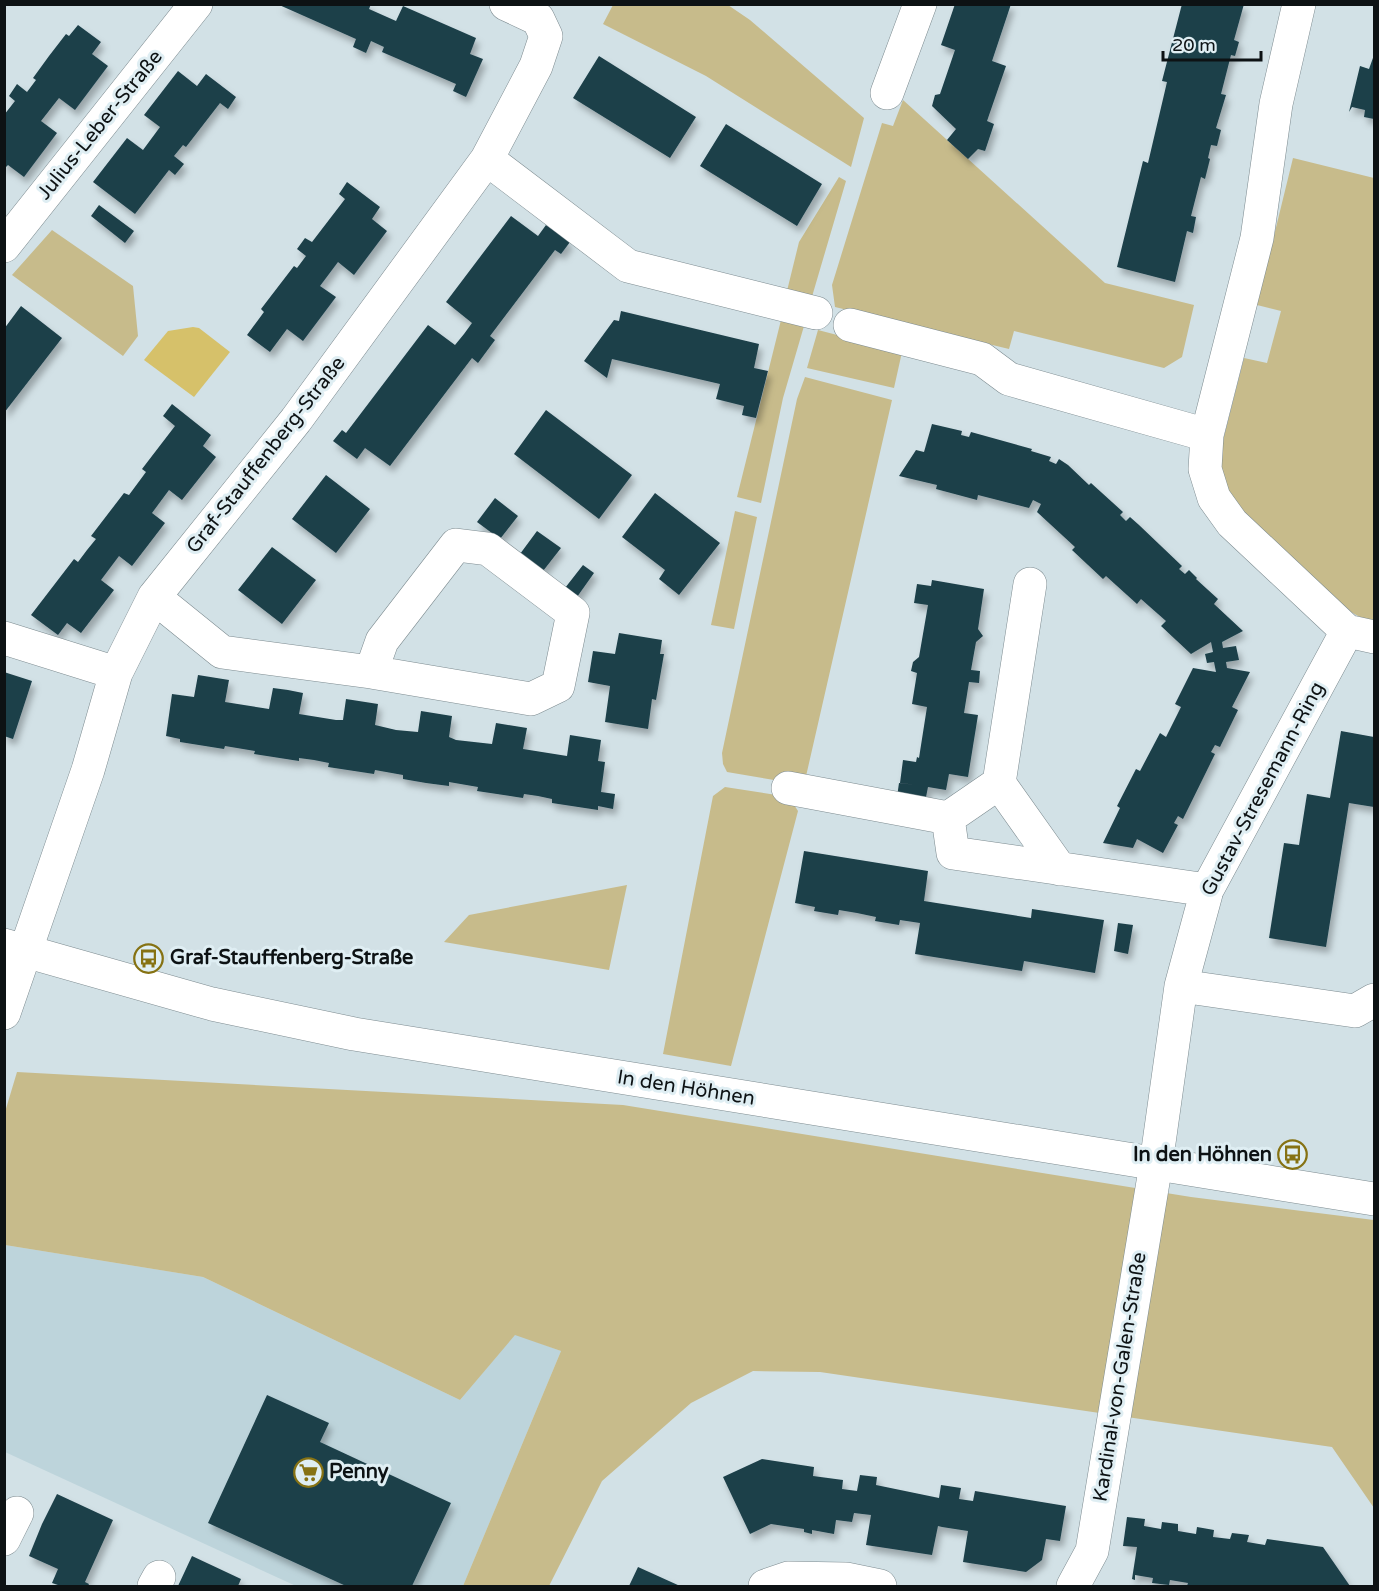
<svg xmlns="http://www.w3.org/2000/svg" width="1379" height="1591" font-family="'Varela Round',sans-serif">
<style>
.built{fill:#bdd4db}
.green{fill:#c7bb8b}
.water{fill:#d6c16a}
.building{fill:#1c3f49;filter:url(#shadow)}
.lines{fill:none;stroke-linecap:round;stroke-linejoin:round}
.street-casing{stroke:#7d8b90;stroke-width:34}
.secondary-casing{stroke:#7d8b90;stroke-width:34}
.street{stroke:#fff;stroke-width:33}
.secondary{stroke:#fff;stroke-width:33}
.labels{text-anchor:middle;dominant-baseline:central;stroke-width:6;stroke-linejoin:round;paint-order:stroke}
.street-label{font-size:20px;fill:#0d1214;stroke:#dfeef3}
.poi-label{font-size:20px;font-weight:bold;fill:#0d1214;stroke:#dfeef3;text-anchor:start}
</style>
<defs>
<filter id="shadow"><feDropShadow dx="3.5" dy="6" stdDeviation="3" flood-color="#0004"/></filter>
</defs>
<rect width="100%" height="100%" fill="#d2e1e6"/>
<!-- built -->
<path class="built" d="M5 1245 203 1277 460 1400 515 1334 561 1351 463 1586H296L5 1452Z"/>
<!-- green -->
<path class="green" d="M728 5 750 20 864 118 851 167 706 76 603 24 613 5Z
M903 100 1105 283 1194 305 1182 357 1164 368 1014 331 1009 349 835 307 832 285 882 123 893 126Z
M1293 158 1374 178V623L1358 616 1339 605 1229 505 1219 456 1244 358 1267 363 1281 311 1257 305Z
M839 177 846 181 811 300 786 295 799 242Z
M52 230 133 286 138 336 123 356 12 275Z
M781 320 804 326 783 398 761 503 737 497Z
M818 330 902 352 894 388 807 368Z
M805 377 892 400 804 785 727 772 723 764 722 753 797 399Z
M735 511 757 517 734 629 711 625Z
M725 787 789 797 798 811 731 1066 663 1054 713 796Z
M627 885 609 970 444 942 469 915Z
M17 1072 623 1105 1191 1197 1374 1220V1508L1332 1447 820 1372 753 1371 691 1403 602 1481 549 1586H463L561 1351 515 1335 460 1400 203 1277 5 1245V1112Z"/>
<!-- water -->
<path class="water" d="M193 327 199 328 230 352 194 397 144 360 168 331Z"/>
<!-- building -->
<path class="building" d="M277 4H371L369 9 396 21 403 6 476 38 470 54 483 59 466 97 453 91 456 84 382 52 384 47 371 41 366 53 353 47 356 39Z
M955 4H1011L992 61 1006 66 987 121 994 124 985 151 978 149 968 159 947 140 956 129 932 106 935 95 940 94 955 50 941 45Z
M1182 4H1244L1234 40 1239 42 1235 56 1231 55 1221 94 1226 95 1216 128 1221 130 1217 146 1211 145 1208 158 1210 159 1205 179 1201 177 1191 216 1196 217 1193 233 1187 231 1175 282 1117 267 1143 161 1148 163 1167 82 1162 81Z
M78 25 101 42 92 54 108 66 75 110 59 98 41 121 57 133 24 177 8 165 4 169V115L15 101 9 96 17 84 27 92 36 80 33 78 49 56 66 34 69 36Z
M1374 55V119L1364 117 1365 110 1352 107 1349 112 1360 66 1369 69Z
M599 56 696 117 670 158 573 98Z
M178 71 197 86 206 74 236 97 228 109 220 103 186 147 183 145 174 156 184 164 175 175 169 170 135 214 93 182 127 138 143 150 160 127 144 115Z
M726 124 822 184 797 226 700 166Z
M347 182 380 207 372 219 387 231 354 275 338 262 320 286 336 297 303 341 287 329 270 352 247 335 264 312 261 309 294 266 297 268 306 256 297 249 305 238 312 242 345 199 339 194Z
M99 205 134 231 125 243 91 216Z
M511 216 538 236 546 225 570 242 561 254 555 250 490 336 495 340 478 363 472 358 390 466 365 448 357 459 333 441 342 430 346 433 428 325 455 345 464 334 472 323 446 302Z
M21 306 62 338 4 413V329Z
M621 311 759 344 754 368 768 371 756 418 742 415 744 406 716 399 720 384 612 359 607 378 584 361 614 320 619 321Z
M172 404 211 435 203 446 216 457 182 500 169 490 152 513 165 523 132 566 119 556 101 580 114 590 81 633 67 623 58 635 31 615 74 559 78 562 87 550 96 539 91 536 124 493 129 495 146 472 142 469 175 426 163 416Z
M546 410 632 475 599 519 514 454Z
M932 424 962 431 961 435 969 437 971 432 1032 449 1031 451 1051 457 1049 461 1056 464 1059 459 1068 465 1089 485 1091 483 1123 512 1120 515 1126 521 1130 517 1139 525 1182 566 1179 569 1185 574 1189 570 1197 578 1196 579 1218 599 1214 604 1243 631 1222 642 1223 648 1236 646 1239 660 1226 662 1227 668 1250 672 1232 707 1238 710 1220 747 1215 745 1211 752 1215 754 1183 819 1178 816 1174 823 1178 825 1163 853 1137 839 1133 848 1103 843 1120 808 1117 806 1136 769 1140 771 1160 733 1166 737 1181 707 1175 704 1193 668 1216 672 1214 662 1207 663 1205 654 1213 652 1211 642 1191 654 1161 626 1166 621 1141 599 1137 604 1106 576 1103 579 1072 550 1075 547 1037 512 1041 504 1033 500 1029 508 978 495 977 500 936 489 937 485 899 476 916 450 924 452Z
M326 475 370 509 336 553 292 519Z
M655 493 720 543 679 595 659 579 665 570 622 537Z
M495 498 518 516 500 539 477 522Z
M537 531 561 548 543 571 520 554Z
M272 547 316 580 282 624 238 590Z
M583 565 594 573 577 597 565 588Z
M932 580 984 589 978 629 983 636 976 642 971 670 980 671 979 683 969 682 964 713 978 715 968 777 949 774 946 790 928 787 925 802 897 797 899 783 917 785 900 783 903 760 916 762 917 757 919 758 927 707 912 704 917 673 911 671 913 662 919 657 928 605 914 603 917 584 931 586Z
M619 633 662 640 660 654H664L656 700 652 699 648 729 605 722 610 686 588 682 593 651 615 654Z
M4 672 32 681 13 739 4 736Z
M198 675 229 680 225 702 269 709 273 688 288 690 303 693 299 714 336 720H343L346 699 378 704 375 725 396 730 418 732 421 711 452 716 449 737 456 740 492 744 496 723 527 728 523 749 567 756 570 735 601 740 598 761 605 762 601 792 615 794 613 809 598 806V810L552 803V799L538 796 524 794 523 798 477 791 478 787 449 782V786L426 783 403 779V775L375 770 374 774 328 767 329 763 314 760 299 758V761L254 754 255 751 225 746 224 749 180 742V739L166 736 172 694 194 697Z
M1341 731 1374 737V807L1349 803 1326 947 1269 938 1284 843 1299 845 1307 794 1330 798Z
M804 851 928 871 924 901 1031 918 1032 909 1104 920 1095 973 1024 961 1022 971 915 954 920 923 900 920 899 925 875 921 876 917 857 913 839 910 838 915 814 911 815 907 795 903Z
M1118 923 1133 925 1128 954 1114 951Z
M267 1395 329 1423 320 1442 451 1503 412 1586H346L208 1523Z
M762 1459 814 1467 813 1476 843 1480 842 1489 857 1491 860 1475 877 1477 876 1485 939 1498 941 1485 961 1488 959 1499 973 1501 975 1491 1066 1506 1060 1541 1046 1539 1042 1560 1026 1572 963 1562 968 1531 942 1527 938 1526 932 1555 866 1545 871 1515 854 1513 852 1522 836 1520 834 1534 812 1530V1534L804 1532V1529L771 1524 750 1534 723 1477Z
M57 1494 113 1520 85 1582 89 1584 88 1586H61L52 1583 58 1569 29 1556 42 1524Z
M1127 1517 1145 1519 1144 1526 1161 1529 1162 1522 1178 1524V1531L1196 1534 1197 1527 1214 1530 1213 1537 1230 1539 1232 1533 1249 1535 1247 1542 1265 1545 1267 1539 1323 1547 1350 1586H1187L1188 1583 1170 1580 1169 1585 1152 1583 1153 1578 1135 1575V1580L1132 1579 1137 1547 1123 1546Z
M192 1556 241 1579 238 1586H178Z
M638 1567 680 1586H629Z"/>
<g class="lines">
<defs>
<path id="street" d="M1299 4 1276 104 1257 238 1207 435 1205 469 1214 498 1232 523 1347 631 1374 637
M887 93 920 4
M487 159 628 266 816 313
M4 246 196 4
M850 325 982 359 1009 379 1207 435
M154 597 222 652 371 672 531 699 558 686 573 613 488 549 456 545 382 641 371 672
M4 638 116 673
M999 783 1030 584
M788 788 948 818 953 853 1207 890
M948 818 999 783 1060 869
M1181 986 1355 1011 1374 1000
M4 1013 88 770 116 673 154 597 296 420 487 159 536 66 546 36 538 19 506 4
M4 1539 17 1513
M154 1586 159 1577
M765 1586 788 1578 846 1579 880 1586
M1073 1586 1092 1551 1156 1164 1181 986 1207 890 1347 631"/>
<path id="secondary" d="M4 945 212 1004 354 1034 1374 1199"/>
</defs>
<!-- street casing -->
<use href="#street" class="street-casing"/>
<!-- secondary casing -->
<use href="#secondary" class="secondary-casing"/>
<!-- street -->
<use href="#street" class="street"/>
<!-- secondary -->
<use href="#secondary" class="secondary"/>
</g>
<!-- icons -->
<defs>
<symbol id="bus-ring" viewBox="-11 -11 22 22"><circle r="9.5" fill="#dfeef3" stroke="#867213" stroke-width="1.5"/><path d="M-5-6H5V4H4V6H2V4H-2V6H-4V4H-5ZM-3.5-4V0h7V-4ZM-3.5 1.2v1.5H-2V1.2ZM2 1.2v1.5H3.5V1.2Z" fill="#867213"/></symbol>
<symbol id="supermarket-ring" viewBox="-11 -11 22 22"><circle r="9.5" fill="#dfeef3" stroke="#867213" stroke-width="1.5"/><path d="M-6-5.5h2.5l.6 2H6L4.5 2H-2.5L-4.4-4H-6ZM-1.5 3.2a1.3 1.3 0 1 0 .1 0ZM3 3.2a1.3 1.3 0 1 0 .1 0Z" fill="#867213"/></symbol>
</defs>
<g fill-rule="evenodd">
<use href="#bus-ring" x="132" y="942" width="33" height="33"/>
<use href="#bus-ring" x="1276" y="1138" width="33" height="33"/>
<use href="#supermarket-ring" x="292" y="1456" width="33" height="33"/>
</g>
<g class="labels">
<!-- street labels -->
<g class="street-label">
<text transform="translate(100 125) rotate(-51)">Julius-Leber-Straße</text>
<text transform="translate(266 455) rotate(-52)">Graf-Stauffenberg-Straße</text>
<text transform="translate(1263 789) rotate(-62)">Gustav-Stresemann-Ring</text>
<text transform="translate(686 1088) rotate(9)">In den Höhnen</text>
<text transform="translate(1120 1377) rotate(-81)">Kardinal-von-Galen-Straße</text>
</g>
<!-- poi labels -->
<g class="poi-label">
<text x="170" y="958">Graf-Stauffenberg-Straße</text>
<text x="1272" y="1155" text-anchor="end">In den Höhnen</text>
<text x="329" y="1472">Penny</text>
</g>
</g>
<!-- border -->
<rect width="1379" height="1591" fill="none" stroke="#0d1214" stroke-width="12"/>
<!-- scale -->
<path d="M1163 51v9h98v-9" fill="none" stroke="#0d1214" stroke-width="3"/>
<text x="1172" y="51" font-size="18" fill="#0d1214" stroke="#dfeef3" stroke-width="4.5" paint-order="stroke">20 m</text>
</svg>
